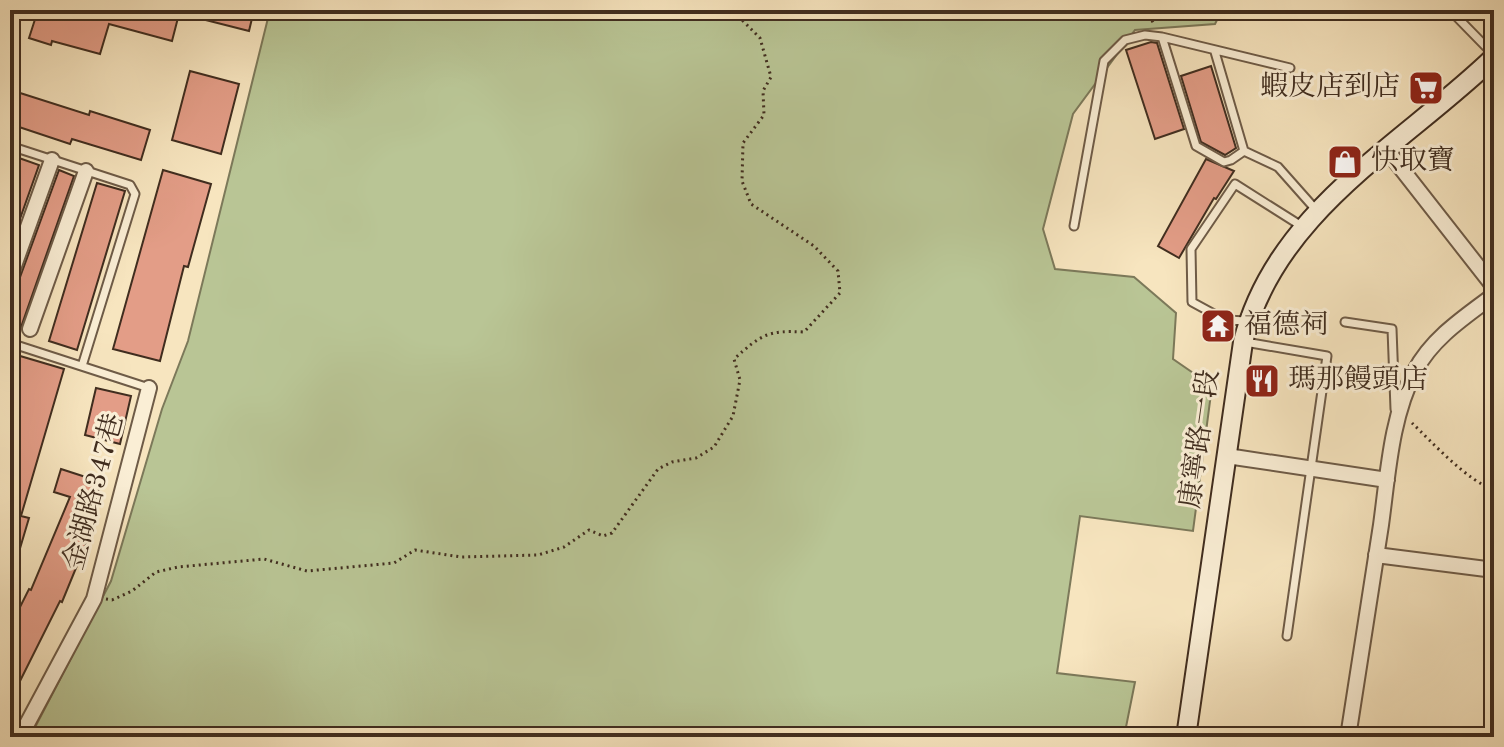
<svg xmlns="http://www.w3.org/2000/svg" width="1504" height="747" font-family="'Old Standard TT','Noto Serif TC',serif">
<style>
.green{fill:#b9c595;stroke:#7c795a;stroke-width:2}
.building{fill:#e39d87;stroke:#402d1f;stroke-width:2}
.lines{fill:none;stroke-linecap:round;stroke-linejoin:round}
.lane-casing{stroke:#6e5b47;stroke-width:11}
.street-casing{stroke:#6e5b47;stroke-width:18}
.secondary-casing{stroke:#402d1f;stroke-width:22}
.path{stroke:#402d1f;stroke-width:3;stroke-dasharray:2 4;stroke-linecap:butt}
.lane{stroke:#faeed5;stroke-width:7}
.street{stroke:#faeed5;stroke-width:14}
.secondary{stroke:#faeed5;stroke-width:18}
.labels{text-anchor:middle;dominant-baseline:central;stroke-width:6;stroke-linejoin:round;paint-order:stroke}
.poi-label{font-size:28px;fill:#402d1f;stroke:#faeed5;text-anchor:start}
.street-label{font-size:28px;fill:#402d1f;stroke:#faeed5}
</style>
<rect width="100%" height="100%" fill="#f7e5bf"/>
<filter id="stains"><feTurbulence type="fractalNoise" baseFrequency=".0025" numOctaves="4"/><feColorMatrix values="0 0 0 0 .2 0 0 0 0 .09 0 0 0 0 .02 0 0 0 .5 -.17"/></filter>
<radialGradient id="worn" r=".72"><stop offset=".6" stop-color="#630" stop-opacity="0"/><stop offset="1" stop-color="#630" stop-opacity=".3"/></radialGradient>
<!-- green -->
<path class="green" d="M270 10H1222L1215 24 1135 30 1073 114 1043 229 1055 269 1134 277 1176 313 1173 359 1212 386 1193 531 1080 516 1057 673 1135 682 1124 737H30L111 581 162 409 188 341Z"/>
<!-- building -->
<path class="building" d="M38 10H180L172 41 109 24 100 54 52 41 51 45 29 38Z
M183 10H254L249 31 182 14Z
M1151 42 1157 43 1184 129 1155 139 1126 50Z
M1211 66 1236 148 1225 155 1201 142 1181 76Z
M190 71 239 84 221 154 172 140Z
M17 92 89 115 90 111 150 130 141 160 72 139 70 144 10 124V113Z
M19 158 39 165 10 247V182Z
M1206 159 1234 171 1216 199 1214 198 1179 258 1158 246Z
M59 170 74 176 20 330 10 326V287L19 280Z
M163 170 211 184 188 267 184 266 160 361 113 349Z
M97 183 125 191 77 350 49 341Z
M10 353 64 369 21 516 29 518 13 572H10Z
M96 388 131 396 120 444 85 435Z
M61 469 101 482 91 514 97 517 62 602 60 601 10 701V627L29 589 31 590 70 497 54 492Z"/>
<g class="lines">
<defs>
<path id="lane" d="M1450 10 1493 54
M1162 37 1196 146 1224 162 1231 160 1244 151 1278 167 1317 211
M1215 52 1244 151
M10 146 130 185 135 194 82 366
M1074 226 1104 61 1125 40 1145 35 1162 37 1290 68
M1248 321 1225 320 1192 302 1191 249 1235 184 1303 227
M1345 322 1392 329 1395 409
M1245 342 1327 356 1287 636
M10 343 149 388"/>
<path id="street" d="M1386 149 1494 287
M10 277 52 160
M30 329 86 171
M1227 456 1387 480
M1376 555 1494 570
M20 737 94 599 149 388
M1348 737C1359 666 1370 596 1381 525 1388 474 1391 417 1415 371 1432 338 1466 316 1494 295"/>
<path id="secondary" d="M1186 737 1243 342C1275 211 1404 144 1494 57"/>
</defs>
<!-- lane casing -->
<use href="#lane" class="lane-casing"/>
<!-- street casing -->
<use href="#street" class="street-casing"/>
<!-- secondary casing -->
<use href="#secondary" class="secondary-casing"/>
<!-- path -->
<path class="path" d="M1146 10 1154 24
M1412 423C1430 440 1470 484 1494 489
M106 599 112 600 132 591 156 572 178 567 264 559 307 571 394 563 415 550 461 557 538 555 564 547 589 530 603 536 612 533 658 469 672 462 696 458 714 447 733 416 740 380 734 359C761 335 767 330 804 332L840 293 838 271 814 246 751 204 742 181 743 143 764 115 763 91 771 77 760 38 741 19 739 10"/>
<!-- lane -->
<use href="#lane" class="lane"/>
<!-- street -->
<use href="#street" class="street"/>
<!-- secondary -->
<use href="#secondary" class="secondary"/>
</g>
<!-- icons -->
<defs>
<symbol id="supermarket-square" viewBox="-11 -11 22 22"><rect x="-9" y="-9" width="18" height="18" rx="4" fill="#8f2418" stroke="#faeed5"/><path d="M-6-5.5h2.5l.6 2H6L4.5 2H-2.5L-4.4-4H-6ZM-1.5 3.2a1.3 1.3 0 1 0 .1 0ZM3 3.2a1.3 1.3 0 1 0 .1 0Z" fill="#fff"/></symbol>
<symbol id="shop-square" viewBox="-11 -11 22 22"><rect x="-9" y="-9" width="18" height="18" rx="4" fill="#8f2418" stroke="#faeed5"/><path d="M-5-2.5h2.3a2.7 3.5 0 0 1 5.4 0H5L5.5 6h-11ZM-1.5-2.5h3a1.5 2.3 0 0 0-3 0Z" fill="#fff"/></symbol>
<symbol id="temple-square" viewBox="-11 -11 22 22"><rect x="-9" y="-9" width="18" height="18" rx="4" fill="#8f2418" stroke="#faeed5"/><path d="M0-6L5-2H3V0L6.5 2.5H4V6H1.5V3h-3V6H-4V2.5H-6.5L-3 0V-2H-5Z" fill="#fff"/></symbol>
<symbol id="restaurant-square" viewBox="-11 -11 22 22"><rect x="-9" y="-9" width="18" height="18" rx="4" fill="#8f2418" stroke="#faeed5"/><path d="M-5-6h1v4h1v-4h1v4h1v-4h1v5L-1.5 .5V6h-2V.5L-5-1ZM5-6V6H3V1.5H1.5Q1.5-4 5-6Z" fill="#fff"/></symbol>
</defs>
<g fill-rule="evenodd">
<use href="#supermarket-square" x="1406" y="68" width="40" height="40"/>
<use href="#shop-square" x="1325" y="142" width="40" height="40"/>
<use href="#temple-square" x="1198" y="306" width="40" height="40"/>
<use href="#restaurant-square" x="1242" y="361" width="40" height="40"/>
</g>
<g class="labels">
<!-- poi labels -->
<g class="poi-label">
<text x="1400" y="88" text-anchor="end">蝦皮店到店</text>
<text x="1371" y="162">快取寶</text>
<text x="1244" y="326">福德祠</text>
<text x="1288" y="381">瑪那饅頭店</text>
</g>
<!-- street labels -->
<g class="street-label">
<text transform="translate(1201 439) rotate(-82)">康寧路一段</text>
<text transform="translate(95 492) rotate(-75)">金湖路347巷</text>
</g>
</g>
<!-- margin -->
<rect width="1504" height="747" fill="none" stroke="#f7e5bf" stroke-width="40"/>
<rect x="12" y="12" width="1480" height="723" fill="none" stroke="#402d1f" stroke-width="4"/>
<rect x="20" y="20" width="1464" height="707" fill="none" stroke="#402d1f" stroke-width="2"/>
<rect width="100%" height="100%" filter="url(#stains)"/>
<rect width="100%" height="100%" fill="url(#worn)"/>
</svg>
